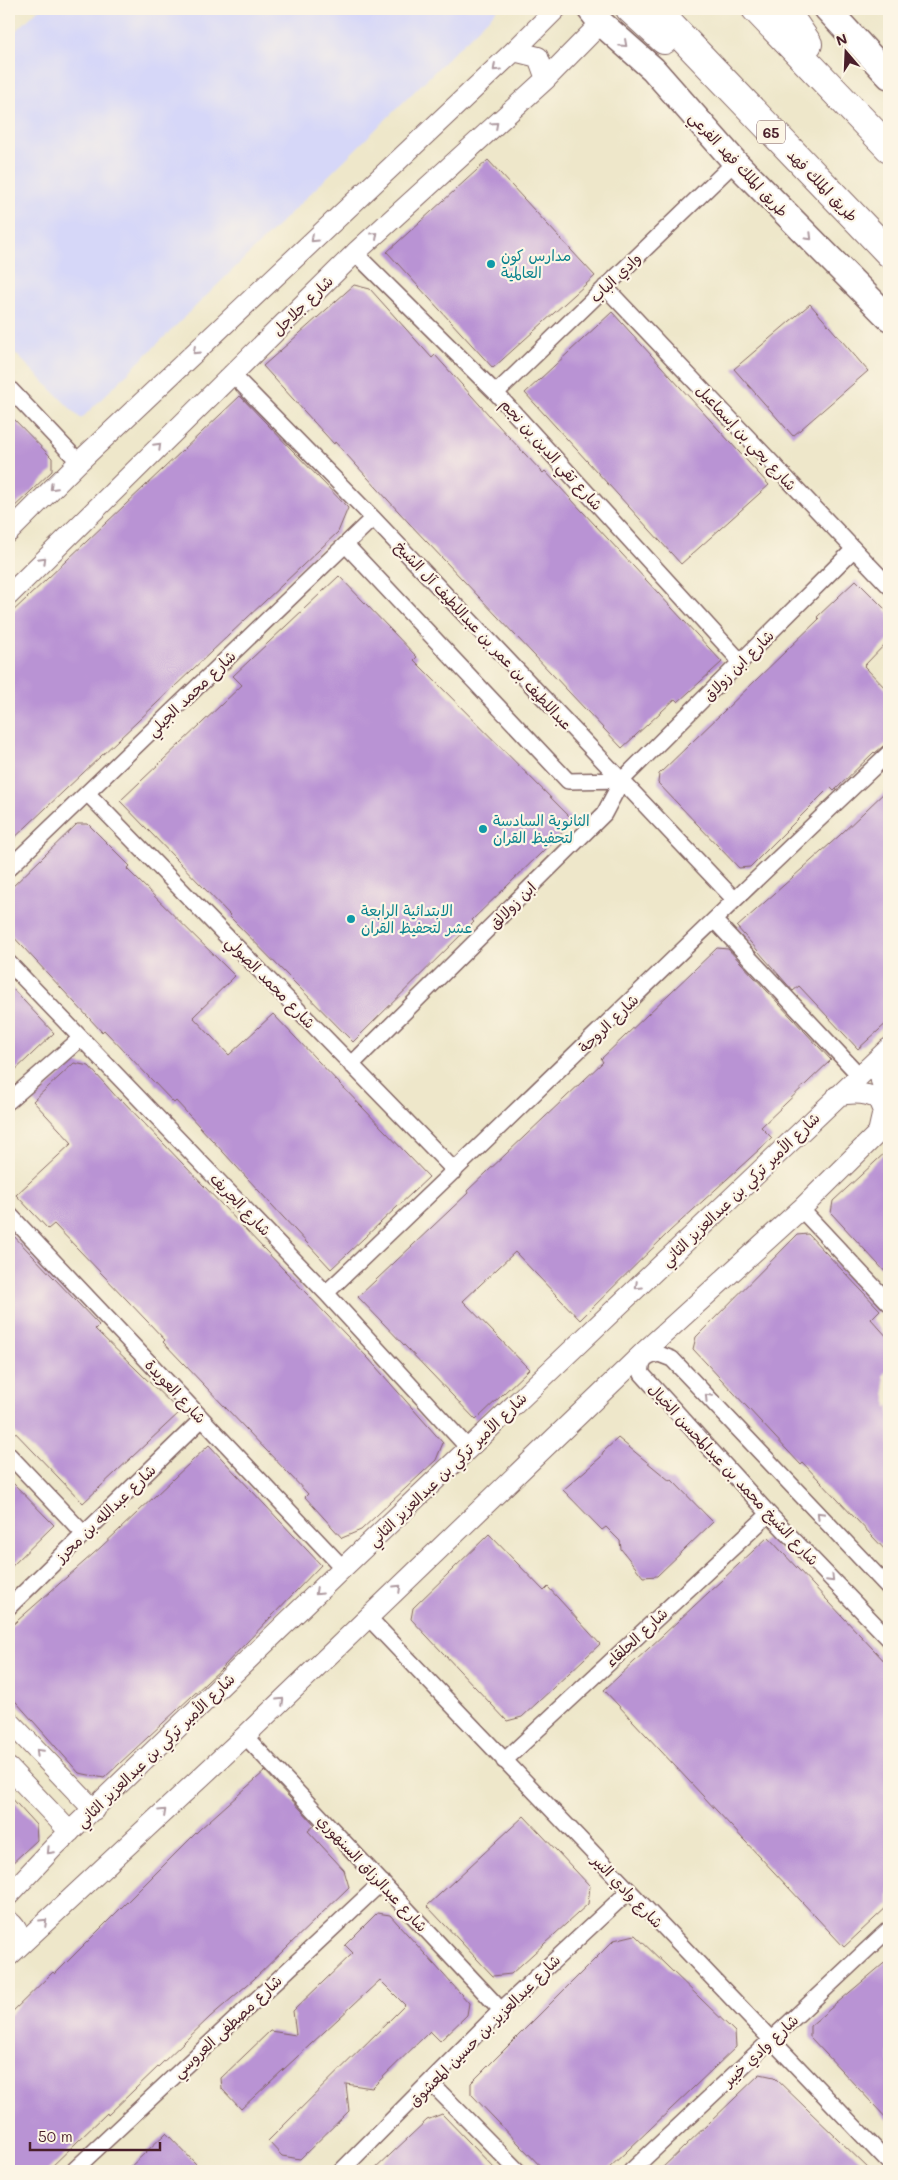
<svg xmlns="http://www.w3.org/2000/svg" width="898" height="2180" font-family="Mali,'Playpen Sans Arabic',sans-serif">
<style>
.built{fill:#d6d7f8}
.building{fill:#b993d4}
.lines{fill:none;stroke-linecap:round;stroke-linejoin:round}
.minor-casing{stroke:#836563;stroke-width:18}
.tertiary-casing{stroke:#836563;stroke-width:22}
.primary-casing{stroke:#836563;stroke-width:28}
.motorway-casing{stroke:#836563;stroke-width:30}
.minor{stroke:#fff;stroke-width:15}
.tertiary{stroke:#fff;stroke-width:20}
.primary{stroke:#fff;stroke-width:25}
.motorway{stroke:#fff;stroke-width:28}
.oneway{stroke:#ae9aa0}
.culture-dot{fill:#0f9aa8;stroke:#fcf5e5;stroke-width:2}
.labels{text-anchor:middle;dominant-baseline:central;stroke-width:4.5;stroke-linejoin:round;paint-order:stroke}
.shield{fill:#fcf5e5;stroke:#7f5f63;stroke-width:1}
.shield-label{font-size:14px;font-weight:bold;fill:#4a1f2b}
.street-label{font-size:15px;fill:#4a1f2b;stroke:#fcf5e5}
.culture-label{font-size:15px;fill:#0d838f;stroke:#fcf5e5;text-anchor:start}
</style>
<rect width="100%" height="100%" fill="#fcf5e5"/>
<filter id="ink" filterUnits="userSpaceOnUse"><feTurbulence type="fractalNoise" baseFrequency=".02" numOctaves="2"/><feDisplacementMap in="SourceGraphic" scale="10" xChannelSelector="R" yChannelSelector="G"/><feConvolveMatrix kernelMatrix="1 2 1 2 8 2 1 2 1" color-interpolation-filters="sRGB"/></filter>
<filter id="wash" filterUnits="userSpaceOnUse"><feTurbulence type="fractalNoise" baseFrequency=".0096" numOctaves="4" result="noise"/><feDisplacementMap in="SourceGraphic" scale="20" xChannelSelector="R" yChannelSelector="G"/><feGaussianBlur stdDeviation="1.12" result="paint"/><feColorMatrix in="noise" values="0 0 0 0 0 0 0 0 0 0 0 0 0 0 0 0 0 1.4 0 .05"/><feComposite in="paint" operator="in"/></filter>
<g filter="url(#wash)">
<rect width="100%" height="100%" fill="#eee7ca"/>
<!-- built -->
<path class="built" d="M39 9H498L81 419 9 347V38Z"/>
<g id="blocks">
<!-- building -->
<path class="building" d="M488 160 595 276 493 368 387 252Z
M354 285 370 289 432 358 435 355 507 435 543 473 545 471 722 662 678 702 675 699 622 748 409 523 335 442 334 444 263 366Z
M810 304 868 371 793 436 734 369Z
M612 312 769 485 681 564 525 393Z
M240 396 348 508 338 532 9 843V615Z
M9 414 52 458V471L9 512Z
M339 576 417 657 414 660 574 821 472 920 474 922 353 1042 229 916 230 915 120 801 242 685 233 676Z
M856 580 889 613V640L864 666 889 692V741L875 753 874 752 834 791 830 787 750 867 739 868 658 783 659 774 819 619 817 617Z
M889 788V1021L858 1049 799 986 793 991 737 927 840 835Z
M77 824H88L130 866 127 869 235 976 193 1017 229 1055 273 1014 429 1177 331 1269 176 1101 174 1103 104 1030 102 1032 9 932V890Z
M717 948 728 949 831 1060 761 1127 772 1138 670 1231 580 1320 515 1252 463 1301 529 1369 476 1420 358 1297 468 1193 467 1191 603 1062 601 1059Z
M9 985 54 1033 9 1076Z
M74 1063 89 1066 120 1101 121 1099 368 1358 443 1443 436 1460 361 1530 342 1538 305 1497 308 1494 163 1342 165 1340 127 1300 54 1224 48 1229 16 1195 72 1143 33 1101Z
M889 1149V1276L831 1213 833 1201Z
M9 1231 99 1325 95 1329 180 1412 83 1503 9 1426Z
M808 1234 880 1310 871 1319 889 1339V1367L883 1375 887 1408 889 1405V1554L803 1463 801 1465 693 1349 696 1337 797 1235Z
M618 1438 670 1481 672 1480 713 1522 657 1576 643 1577 621 1549 620 1541 606 1527 602 1530 563 1490 601 1457 603 1452Z
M209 1445 321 1565 221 1669 104 1778 79 1773 9 1694V1628L101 1547Z
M9 1479 54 1525 9 1569Z
M489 1534 544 1591 548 1587 600 1644 522 1717 507 1721 411 1619 413 1608Z
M768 1537 889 1666V1905L844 1947 604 1690Z
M265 1771 315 1825 308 1831 344 1870 349 1887 254 1979 210 2017 108 2115 107 2113 47 2171H9V2015L53 1972 55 1974 200 1829Z
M9 1795 36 1825 37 1840 9 1866Z
M524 1816 590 1886 588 1904 511 1974 493 1976 427 1906Z
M377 1913 390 1915 469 2003 467 2015 440 2041 430 2031 372 2088 346 2084 349 2111 300 2159 282 2156 268 2141 405 2005 380 1980 241 2109 222 2089 221 2078 270 2031 296 2035 293 2011 353 1953 345 1945Z
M635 1935 735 2032 736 2047 606 2171H545L471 2094V2083L614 1940Z
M889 1959V2121L810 2037V2026Z
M760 2074 774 2077 871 2171H659Z
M442 2114 497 2171H373L427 2120Z
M166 2133 196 2164 188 2171H126Z"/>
</g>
</g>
<g filter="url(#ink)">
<use href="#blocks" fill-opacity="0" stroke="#836563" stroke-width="1"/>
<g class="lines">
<defs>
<path id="minor" d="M355 253 496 393 741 662
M605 287 889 586
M231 373 373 518 734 899
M9 388 79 462
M496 393 735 162
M346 545 568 781 622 780
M87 793 455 1171
M9 868 373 518
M714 920 859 1075
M9 963 326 1293 469 1449
M351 1065 604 814 622 780 853 550
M9 1101 81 1038
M801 1209 889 1303
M9 1214 343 1568
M326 1293C515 1114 700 931 889 753
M9 1455 84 1534
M889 1588 672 1359 659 1354C647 1356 640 1361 642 1374L769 1514 889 1639
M9 1607 202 1419
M368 1617 889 2163
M245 1736 501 2010
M504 1761 769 1514
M431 2083 518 2171
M73 2171 382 1882
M341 2171 501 2010 629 1891
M631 2171 889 1929"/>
<path id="tertiary" d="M514 51 538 57 546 79
M9 532 79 462 514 51 556 9
M9 595 355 253 546 79 601 23
M883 1054C879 1070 877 1081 889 1094
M837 1096C852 1092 865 1092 878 1099L883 1111 878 1133
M9 1721 94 1810
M9 1768 70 1832
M9 1895 54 1847 343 1568 889 1048
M9 1921C19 1929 20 1936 17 1948
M9 1956 245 1736 645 1351 801 1209 889 1122"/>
<path id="primary" d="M590 9 601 23 653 69 735 162 889 318
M827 9 889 76"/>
<path id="motorway" d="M630 9 664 40
M655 9 889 253
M756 9 889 148
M784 9 808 44"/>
</defs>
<!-- minor casing -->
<use href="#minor" class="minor-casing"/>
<!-- tertiary casing -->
<use href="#tertiary" class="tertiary-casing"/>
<!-- primary casing -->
<use href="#primary" class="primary-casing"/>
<!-- motorway casing -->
<use href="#motorway" class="motorway-casing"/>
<!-- minor -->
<use href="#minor" class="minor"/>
<!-- tertiary -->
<use href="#tertiary" class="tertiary"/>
<!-- primary -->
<use href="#primary" class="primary"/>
<!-- motorway -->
<use href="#motorway" class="motorway"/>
</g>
<!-- one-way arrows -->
<defs><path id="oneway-chevron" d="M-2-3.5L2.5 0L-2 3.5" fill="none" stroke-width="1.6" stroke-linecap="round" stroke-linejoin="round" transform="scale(1.25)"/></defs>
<g class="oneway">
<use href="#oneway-chevron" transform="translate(624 44) rotate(42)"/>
<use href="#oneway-chevron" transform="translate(496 68) rotate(137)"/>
<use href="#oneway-chevron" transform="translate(495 125) rotate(-42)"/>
<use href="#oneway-chevron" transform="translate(375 235) rotate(-42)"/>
<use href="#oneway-chevron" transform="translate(809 237) rotate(45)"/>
<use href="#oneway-chevron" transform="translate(314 239) rotate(137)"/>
<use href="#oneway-chevron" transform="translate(196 351) rotate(137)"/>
<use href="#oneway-chevron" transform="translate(158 446) rotate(-45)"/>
<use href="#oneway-chevron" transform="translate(53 487) rotate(135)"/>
<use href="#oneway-chevron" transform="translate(43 560) rotate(-45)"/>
<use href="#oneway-chevron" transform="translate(638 1286) rotate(136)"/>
<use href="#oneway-chevron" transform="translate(708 1397) rotate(-134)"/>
<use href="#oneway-chevron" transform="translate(820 1515) rotate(-134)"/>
<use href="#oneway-chevron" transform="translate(831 1579) rotate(46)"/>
<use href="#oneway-chevron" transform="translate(398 1588) rotate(-44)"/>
<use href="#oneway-chevron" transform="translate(318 1592) rotate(136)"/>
<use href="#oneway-chevron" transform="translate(281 1701) rotate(-44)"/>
<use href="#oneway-chevron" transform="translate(39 1752) rotate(-134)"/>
<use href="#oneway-chevron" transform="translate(163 1812) rotate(-43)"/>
<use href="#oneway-chevron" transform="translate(50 1851) rotate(134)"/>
<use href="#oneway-chevron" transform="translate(44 1922) rotate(-44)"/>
</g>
</g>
<!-- markers -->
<g class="culture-dot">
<circle cx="491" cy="264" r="5"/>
<circle cx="483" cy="829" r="5"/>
<circle cx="351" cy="919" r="5"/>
</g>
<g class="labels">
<!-- shield labels -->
<rect class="shield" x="757" y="120.5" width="28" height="23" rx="4"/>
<g class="shield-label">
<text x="771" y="132">65</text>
</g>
<!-- street labels -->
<g class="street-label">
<text transform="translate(739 164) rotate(47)">طريق الملك فهد الفرعي</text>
<text transform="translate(823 185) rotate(46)">طريق الملك فهد</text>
<text transform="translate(615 277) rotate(-44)">وادي الباب</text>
<text transform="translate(302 305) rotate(-44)">شارع جلاجل</text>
<text transform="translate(747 437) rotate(47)">شارع يحي بن إسماعيل</text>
<text transform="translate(552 454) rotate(48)">شارع تقي الدين بن نجم</text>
<text transform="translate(484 635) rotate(47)">عبداللطيف بن عمر بن عبداللطيف آل الشيخ</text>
<text transform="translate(738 665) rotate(-45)">شارع ابن زولاق</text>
<text transform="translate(191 693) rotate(-44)">شارع محمد الجيلي</text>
<text transform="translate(512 905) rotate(-45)">ابن زولالق</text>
<text transform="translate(271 982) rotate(46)">شارع محمد الصولي</text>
<text transform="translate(608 1023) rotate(-44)">شارع الروحة</text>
<text transform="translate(740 1189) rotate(-44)">شارع الأمير تركي بن عبدالعزيز الثاني</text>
<text transform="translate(241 1204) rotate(46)">شارع الجريف</text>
<text transform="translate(176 1391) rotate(47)">شارع العويدة</text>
<text transform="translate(447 1469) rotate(-44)">شارع الأمير تركي بن عبدالعزيز الثاني</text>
<text transform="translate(734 1474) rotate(47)">شارع الشيخ محمد بن عبدالمحسن الخيال</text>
<text transform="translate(105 1513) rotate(-44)">شارع عبدالله بن محرز</text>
<text transform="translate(636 1637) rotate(-43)">شارع الحلقاء</text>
<text transform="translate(155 1750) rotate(-44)">شارع الأمير تركي بن عبدالعزيز الثاني</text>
<text transform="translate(373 1873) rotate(47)">شارع عبدالرزاق السنهوري</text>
<text transform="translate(628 1891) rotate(46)">شارع وادي النير</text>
<text transform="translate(227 2026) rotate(-43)">شارع مصطفى العروسي</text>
<text transform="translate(484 2030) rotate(-45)">شارع عبدالعزيز بن حسين المعشوق</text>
<text transform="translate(760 2050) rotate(-43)">شارع وادي خيبر</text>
</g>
<!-- culture labels -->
<g class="culture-label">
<text x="501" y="255">مدارس كون<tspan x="501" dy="17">العالمية</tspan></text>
<text x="493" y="820">الثانوية السادسة<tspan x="493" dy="17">لتحفيظ القران</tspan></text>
<text x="361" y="910">الابتدائية الرابعة<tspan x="361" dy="17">عشر لتحفيظ القران</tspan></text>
</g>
</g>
<!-- margin -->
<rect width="898" height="2180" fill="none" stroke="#fcf5e5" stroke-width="30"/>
<!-- north arrow -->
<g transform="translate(846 52) rotate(341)" stroke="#fcf5e5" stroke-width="4" paint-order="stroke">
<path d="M0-4L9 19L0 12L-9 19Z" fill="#4a1f2b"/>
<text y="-8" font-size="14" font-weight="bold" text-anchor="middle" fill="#4a1f2b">N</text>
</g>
<!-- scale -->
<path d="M30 2142v8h130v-8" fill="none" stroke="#4a1f2b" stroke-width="2.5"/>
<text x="38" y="2142" font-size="15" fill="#4a1f2b" stroke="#fcf5e5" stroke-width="4" paint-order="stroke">50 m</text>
</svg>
